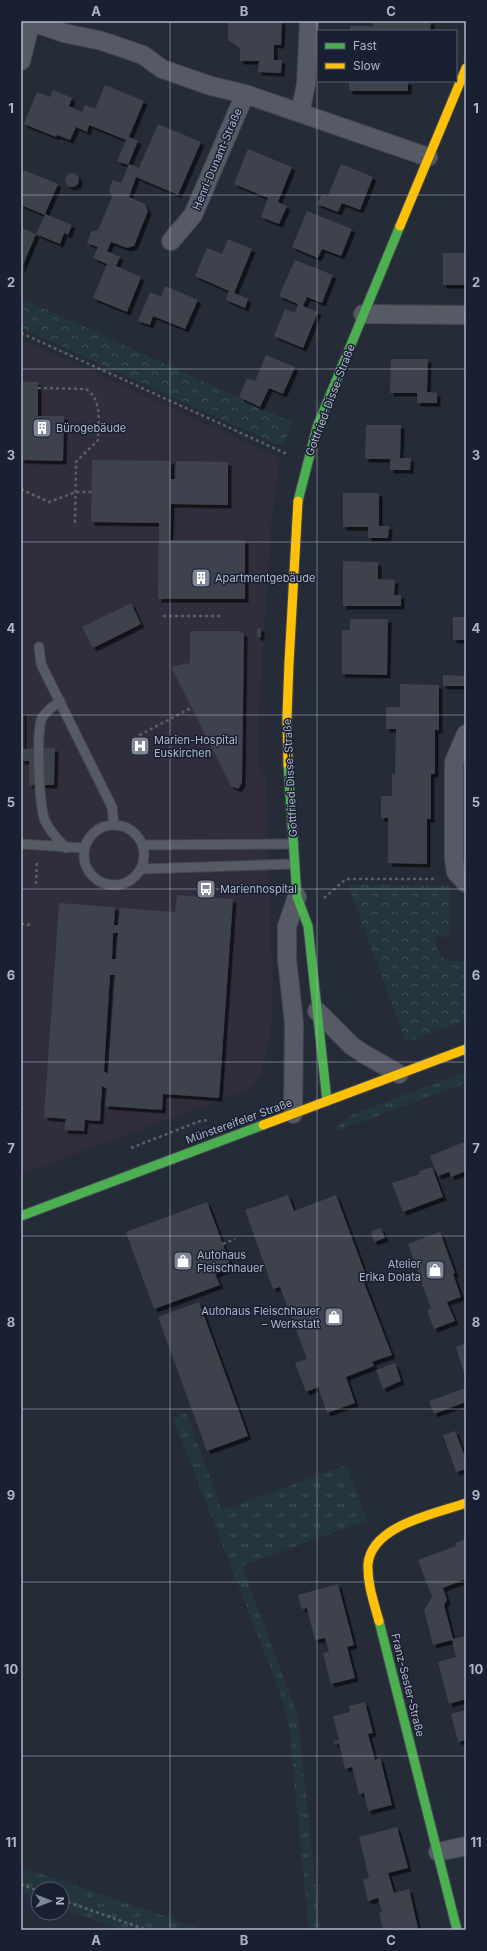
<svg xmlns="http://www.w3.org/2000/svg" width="487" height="1951" font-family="Inter,sans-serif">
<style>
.medical{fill:#302d3c}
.grass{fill:url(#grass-tufts)}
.forest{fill:url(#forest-crowns)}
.building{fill:#3e424d;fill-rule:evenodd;filter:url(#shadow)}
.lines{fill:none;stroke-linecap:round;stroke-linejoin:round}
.lane-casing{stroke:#434750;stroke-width:11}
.street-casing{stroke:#434750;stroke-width:20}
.fast-casing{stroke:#434750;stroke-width:11}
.slow-casing{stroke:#434750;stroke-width:11}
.path{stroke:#595e67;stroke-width:2.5;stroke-dasharray:3 3;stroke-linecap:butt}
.lane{stroke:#565a64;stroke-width:9}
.street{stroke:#565a64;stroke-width:18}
.fast{stroke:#4caf50;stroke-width:9}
.slow{stroke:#ffc107;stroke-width:9}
.grid{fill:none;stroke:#afb6c9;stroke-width:1;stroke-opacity:0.55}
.labels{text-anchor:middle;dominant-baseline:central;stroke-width:3;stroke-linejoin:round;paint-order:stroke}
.street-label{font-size:11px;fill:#afb6c9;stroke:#192032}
.poi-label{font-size:11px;fill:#afb6c9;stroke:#192032;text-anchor:start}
.neatline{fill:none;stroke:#afb6c9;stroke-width:1.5}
.grid-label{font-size:13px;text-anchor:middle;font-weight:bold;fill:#afb6c9}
</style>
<defs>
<pattern id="grass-tufts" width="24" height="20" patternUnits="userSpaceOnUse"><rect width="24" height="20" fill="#23363d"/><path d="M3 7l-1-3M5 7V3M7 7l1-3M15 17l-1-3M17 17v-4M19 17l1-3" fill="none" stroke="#405158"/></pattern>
<pattern id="forest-crowns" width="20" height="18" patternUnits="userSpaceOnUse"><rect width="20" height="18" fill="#23363d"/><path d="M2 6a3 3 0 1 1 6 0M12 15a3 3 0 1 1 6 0" fill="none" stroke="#405158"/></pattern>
<filter id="shadow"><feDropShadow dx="3.5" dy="3.5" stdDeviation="0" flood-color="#0009"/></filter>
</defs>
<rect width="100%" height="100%" fill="#262c37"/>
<!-- medical -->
<path class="medical" d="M21 339 280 458 271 526 258 726 259 766 267 780 269 900 273 995 271 1029 263 1068 251 1088 21 1174Z"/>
<!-- grass -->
<path class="grass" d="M466 1072V1083L331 1133 349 1116Z
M186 1413 222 1510 346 1465 367 1520 242 1566 298 1716 320 1930H309L289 1726 280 1692 173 1418Z
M21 1867 205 1930H121L62 1908V1889H38V1898L21 1892Z"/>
<!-- forest -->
<path class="forest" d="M21 298 292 422 285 441 279 445 269 441 21 328Z
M348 885 450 886 449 937H435C435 956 448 966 466 960V1020L406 1042Z"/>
<!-- building -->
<path class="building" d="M282 21 281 45H274V60H282L281 73 258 72 259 61H240V49L228 40V22Z
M373 21H431L430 31H350V26H373Z
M349 81H408V91H349Z
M105 85 144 101 129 137 138 141 128 165 117 161 126 140 89 125 87 132 76 127 70 140 57 135 56 137 24 124 37 92 50 97 53 90 72 98 69 106 82 112 85 105 95 109Z
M158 124 201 142 178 195 136 177 129 197 145 204 148 211 134 246 127 248 111 242 107 251 120 257 116 266 141 277 127 312 93 298 107 264 93 258 98 247 87 243 91 232 98 230 112 197 109 190 113 180 121 183 129 164 139 168Z
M248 149 292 167 278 202 287 206 279 224 261 217 268 198 234 184Z
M341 164 373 177 360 210 342 203 338 212 317 204 322 194 328 196Z
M24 170 58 184 45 214 72 225 68 235 64 233 60 244 36 234 45 215 21 205V177Z
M65 180a7 7 0 1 1 14 0a7 7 0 1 1-14 0Z
M307 211 352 229 341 256 322 249 318 258 292 247Z
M21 228 36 234 21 270Z
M228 239 252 249 234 293 248 299 245 308 226 300 229 291 195 276 207 248 222 254Z
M443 253H466V285H443Z
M295 260 333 275 322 303 307 297 303 306 318 312 303 348 274 336 285 309 295 313 298 304 279 296Z
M165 286 198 300 185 329 153 316 150 325 138 321 150 292 161 297Z
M266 355 295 367 283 394 269 388 260 407 239 397 247 378 255 381Z
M391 359H428L427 392 437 393V403H417V393H390Z
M21 382H38V416H64L63 461 21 460Z
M366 425H401L400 458H411L410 470H390V459H365Z
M92 460 171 461V479H175L176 461 228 462V505L171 504 170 540H245V599H158L159 523 91 522Z
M343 493H379V526H389L388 538H368V527H343Z
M343 561 378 562V579L395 580 394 595H401V606H343Z
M131 603 141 624 93 648 82 627Z
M453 617H466V640H453Z
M350 619H388L387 675 342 674V630H350Z
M257 628H261V637H257Z
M192 631H240L244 634 242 783 238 789 231 786 171 667 190 663V634Z
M443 675 466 676V686H443Z
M400 684 439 685V730H435V774H431V819H427V864L388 863V818H381V796H392V774H395L396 729H386V707H400Z
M21 711H23V749L55 748 54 785H29V761H21Z
M177 895 233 899 219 1098 163 1094 162 1110 105 1106 107 1089 102 1086 100 1121 85 1120 84 1131 64 1130 66 1119 44 1117 59 903 115 907 114 925H118L120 908 175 912ZM113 933H118L116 959H112ZM110 975H115L108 1074 104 1071Z
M464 1142 466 1147V1171L451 1177 449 1172 438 1176 430 1156Z
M432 1167 443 1197 403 1212 392 1183 420 1174 419 1171Z
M288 1195 294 1211 336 1195 365 1273 361 1275 392 1355 372 1362 374 1366 346 1377 355 1403 327 1413 318 1387 306 1392 295 1363 307 1359 280 1287 273 1289 245 1210Z
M207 1202 232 1268 215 1274 220 1285 154 1309 126 1232Z
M381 1228 385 1238 374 1242 371 1231Z
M440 1232 455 1273 453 1274 461 1297 447 1302 455 1321 434 1329 427 1310 431 1308 408 1244Z
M199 1302 248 1436 207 1451 158 1317Z
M466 1343V1380L456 1347Z
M395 1363 401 1381 383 1389 376 1370Z
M466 1388V1402L434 1414 429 1401Z
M455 1431 466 1459V1469L456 1472 443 1435Z
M466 1539V1579L443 1588 447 1600 444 1605 453 1639 466 1636V1699L449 1704 438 1662 456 1657 452 1640 433 1645 424 1610 432 1597 418 1560 456 1546 455 1543Z
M338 1584 354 1645 347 1647 355 1678 331 1684 323 1653 329 1652 325 1638 315 1640 307 1608 302 1609 298 1595Z
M365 1702 373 1733 368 1734 375 1760 380 1758 392 1805 368 1811 364 1793 359 1794 352 1767 345 1769 339 1743 334 1744V1741L339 1740 333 1716 350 1712 349 1706Z
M466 1710V1740L458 1742 451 1714Z
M397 1827 408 1868 388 1873 394 1893 409 1889 418 1928 409 1930H383L379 1913 382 1912 378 1898 368 1901 363 1879 369 1878 359 1837Z"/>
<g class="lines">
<defs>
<path id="lane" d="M39 647 41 664 112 807 114 825
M60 701C54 706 46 711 42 718 36 732 39 806 45 821 50 831 58 840 66 848
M84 855a30 30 0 1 1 60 0a30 30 0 1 1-60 0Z
M21 844 85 848
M142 845 294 844
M141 869 295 864"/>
<path id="street" d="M29 21 64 33 102 41 143 55 162 69 171 72 211 86 245 94 428 157
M21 61 31 21
M300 113 306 85 309 21
M171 241 193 215 245 94
M363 314 466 315
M466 734 454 762V859L456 872 466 883
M317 1011 352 1046 364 1054 399 1074
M293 1114 294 1023 287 959V926L297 897
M438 1852 466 1846"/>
<path id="fast" d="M298 501 317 427 400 226
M288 765 297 897 308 926 327 1101
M21 1216 263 1125
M379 1621 457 1930"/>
<path id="slow" d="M400 226 466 68
M288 765 287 716 289 663 298 501
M263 1125 466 1049
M379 1621C374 1603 367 1583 368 1564 372 1525 435 1514 466 1503"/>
</defs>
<!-- lane casing -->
<use href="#lane" class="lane-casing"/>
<!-- street casing -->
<use href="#street" class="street-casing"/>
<!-- fast casing -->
<use href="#fast" class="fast-casing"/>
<!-- slow casing -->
<use href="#slow" class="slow-casing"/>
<!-- path -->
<path class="path" d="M21 333 287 454
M38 388 86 389C103 400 98 423 98 440L76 462 75 524
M21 489 49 502 76 492H92
M163 616H220
M134 738 191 708
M36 884 37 860
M324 898 346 879H436
M21 924 31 925
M21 1054H22
M21 1122 22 1106
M131 1148 200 1121 209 1120
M223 1244 235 1239
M21 1884 38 1891
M62 1900 147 1930"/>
<!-- lane -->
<use href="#lane" class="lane"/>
<!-- street -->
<use href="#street" class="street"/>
<!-- fast -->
<use href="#fast" class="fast"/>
<!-- slow -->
<use href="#slow" class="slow"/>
</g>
<!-- grid -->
<path class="grid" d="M170 21V1930M317 21V1930M21 195H466M21 369H466M21 542H466M21 715H466M21 889H466M21 1062H466M21 1236H466M21 1409H466M21 1582H466M21 1756H466"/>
<!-- icons -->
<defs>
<symbol id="building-square" viewBox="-11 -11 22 22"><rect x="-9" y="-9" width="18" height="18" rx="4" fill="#7f8696" stroke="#192032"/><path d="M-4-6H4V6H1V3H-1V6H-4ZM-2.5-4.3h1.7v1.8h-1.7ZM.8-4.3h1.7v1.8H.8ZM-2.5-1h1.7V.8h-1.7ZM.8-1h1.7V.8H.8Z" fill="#fff"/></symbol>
<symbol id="hospital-square" viewBox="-11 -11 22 22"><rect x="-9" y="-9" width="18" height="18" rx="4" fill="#7f8696" stroke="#192032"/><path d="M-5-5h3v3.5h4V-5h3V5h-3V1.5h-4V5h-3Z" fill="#fff"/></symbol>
<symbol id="bus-square" viewBox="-11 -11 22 22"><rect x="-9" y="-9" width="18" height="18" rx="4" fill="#7f8696" stroke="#192032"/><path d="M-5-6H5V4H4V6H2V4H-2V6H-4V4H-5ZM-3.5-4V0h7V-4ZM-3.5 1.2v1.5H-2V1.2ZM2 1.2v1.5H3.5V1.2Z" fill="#fff"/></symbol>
<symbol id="shop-square" viewBox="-11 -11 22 22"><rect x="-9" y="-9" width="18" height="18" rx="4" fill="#7f8696" stroke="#192032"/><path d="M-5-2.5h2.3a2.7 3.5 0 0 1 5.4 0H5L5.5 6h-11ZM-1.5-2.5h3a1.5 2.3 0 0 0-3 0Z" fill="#fff"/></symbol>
</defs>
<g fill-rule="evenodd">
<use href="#building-square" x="31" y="417" width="22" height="22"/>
<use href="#building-square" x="190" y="567" width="22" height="22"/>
<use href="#hospital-square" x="129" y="735" width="22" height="22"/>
<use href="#bus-square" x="195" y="878" width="22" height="22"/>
<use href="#shop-square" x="172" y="1250" width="22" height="22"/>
<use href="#shop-square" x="424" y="1259" width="22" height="22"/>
<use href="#shop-square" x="323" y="1306" width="22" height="22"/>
</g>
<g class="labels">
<!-- street labels -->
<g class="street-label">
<text transform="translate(217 159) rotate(-67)">Henri-Dunant-Straße</text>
<text transform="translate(330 400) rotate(-69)">Gottfried-Disse-Straße</text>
<text transform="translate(290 778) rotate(-93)">Gottfried-Disse-Straße</text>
<text transform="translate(239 1121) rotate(-20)">Münstereifeler Straße</text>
<text transform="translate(408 1685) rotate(76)">Franz-Sester-Straße</text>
</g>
<!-- poi labels -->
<g class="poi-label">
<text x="56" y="428">Bürogebäude</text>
<text x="215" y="578">Apartmentgebäude</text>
<text x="154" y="740">Marien-Hospital<tspan x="154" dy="13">Euskirchen</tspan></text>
<text x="220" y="889">Marienhospital</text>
<text x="197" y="1255">Autohaus<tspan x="197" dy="13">Fleischhauer</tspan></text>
<text x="421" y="1264" text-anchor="end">Atelier<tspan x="421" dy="13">Erika Dolata</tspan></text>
<text x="320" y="1311" text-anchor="end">Autohaus Fleischhauer<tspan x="320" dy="13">– Werkstatt</tspan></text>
</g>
</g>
<!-- border -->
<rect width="487" height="1951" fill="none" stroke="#192032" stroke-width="44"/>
<!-- legend -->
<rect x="317" y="30" width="140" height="52" fill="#192032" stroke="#555c6e"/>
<rect x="325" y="43" width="20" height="6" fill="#4caf50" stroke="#555c6e"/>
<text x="353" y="50" font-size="12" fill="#afb6c9">Fast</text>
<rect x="325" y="63" width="20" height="6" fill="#ffc107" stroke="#555c6e"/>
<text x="353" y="70" font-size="12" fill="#afb6c9">Slow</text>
<!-- north arrow -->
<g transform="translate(50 1901) rotate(90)"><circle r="19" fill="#192032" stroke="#555c6e"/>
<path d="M0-3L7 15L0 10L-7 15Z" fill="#7f8696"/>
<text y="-6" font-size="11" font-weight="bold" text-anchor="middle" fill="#afb6c9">N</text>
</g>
<rect x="22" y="22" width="443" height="1907" class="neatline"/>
<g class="grid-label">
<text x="96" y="16">A</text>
<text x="244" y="16">B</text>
<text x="391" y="16">C</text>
<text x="11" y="113">1</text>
<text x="476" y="113">1</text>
<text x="11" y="287">2</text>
<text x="476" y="287">2</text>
<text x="11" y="460">3</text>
<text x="476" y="460">3</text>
<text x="11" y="633">4</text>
<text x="476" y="633">4</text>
<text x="11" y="807">5</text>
<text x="476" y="807">5</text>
<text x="11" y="980">6</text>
<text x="476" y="980">6</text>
<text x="11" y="1153">7</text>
<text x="476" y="1153">7</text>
<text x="11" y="1327">8</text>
<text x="476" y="1327">8</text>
<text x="11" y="1500">9</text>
<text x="476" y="1500">9</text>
<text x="11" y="1674">10</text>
<text x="476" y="1674">10</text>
<text x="11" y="1847">11</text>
<text x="476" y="1847">11</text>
<text x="96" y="1945">A</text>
<text x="244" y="1945">B</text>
<text x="391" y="1945">C</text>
</g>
</svg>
